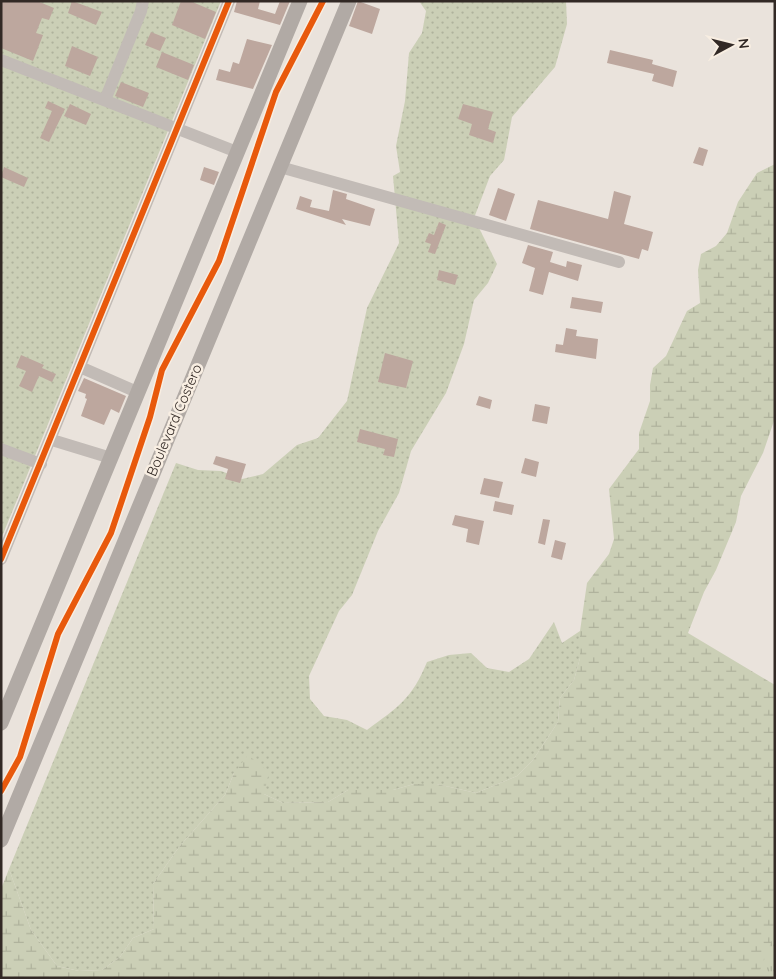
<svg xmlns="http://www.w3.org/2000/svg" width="776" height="979" font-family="Quicksand,sans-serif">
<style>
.grass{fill:url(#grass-dots)}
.wetland{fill:url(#wetland-marsh)}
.park{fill:url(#park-tufts)}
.building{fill:#bda79e}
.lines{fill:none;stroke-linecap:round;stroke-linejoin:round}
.minor{stroke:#c2bbb6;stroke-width:12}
.major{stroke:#b1aaa5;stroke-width:15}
.cycleway-casing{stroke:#f8eee2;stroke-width:9}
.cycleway{stroke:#e8590c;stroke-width:6}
.labels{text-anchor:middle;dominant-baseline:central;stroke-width:5;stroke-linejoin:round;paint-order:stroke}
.street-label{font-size:14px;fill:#322925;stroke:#f8eee2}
</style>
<defs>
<pattern id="grass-dots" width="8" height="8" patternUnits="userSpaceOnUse" patternTransform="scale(1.25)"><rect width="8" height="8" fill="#cbcfb6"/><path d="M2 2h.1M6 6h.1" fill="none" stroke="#afb29c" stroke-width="1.8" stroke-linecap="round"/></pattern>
<pattern id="wetland-marsh" width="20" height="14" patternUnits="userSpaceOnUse" patternTransform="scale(1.25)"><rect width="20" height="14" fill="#cbcfb6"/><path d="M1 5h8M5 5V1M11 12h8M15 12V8" fill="none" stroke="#afb29c"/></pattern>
<pattern id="park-tufts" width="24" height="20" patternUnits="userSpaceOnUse" patternTransform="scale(1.25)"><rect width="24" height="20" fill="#cbcfb6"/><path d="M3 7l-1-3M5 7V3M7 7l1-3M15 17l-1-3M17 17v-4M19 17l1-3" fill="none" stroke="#afb29c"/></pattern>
</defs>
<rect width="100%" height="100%" fill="#eae3dc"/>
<!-- grass -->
<path class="grass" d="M1 1H221L1 539Z
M419 1H566L567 24 555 67 512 117 504 160 490 176 474 218 497 264 488 283 474 300 464 344 446 393 411 451 399 493 378 531 352 595 339 611 309 676 310 699 324 716 347 720 367 730C398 707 412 699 427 662L449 655 471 653 487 668 509 672 529 659 554 622 562 643 580 631V658L574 680 560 698 558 722 533 760 517 776 476 793 437 784H414L393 790H348L328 802 283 803 264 794 234 773 225 795 179 847 153 884 154 929 133 938 120 957 102 970 79 971 57 966 31 930 9 869 176 463 198 470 221 471 242 479 263 474 297 445 318 438 347 401 367 308 399 243 393 176 400 172 396 146 405 101 409 53 422 33 426 11Z"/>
<!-- wetland -->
<path class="wetland" d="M775 164V418L763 453 741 496 736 522 716 570 704 592 688 633 775 685V978H1V889L9 869 31 930 57 966 79 971 102 970 120 957 133 938 154 929 153 884 179 847 225 795 234 773 248 755 269 772 264 794 283 803 328 802 348 790H393L414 784H437L476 793 517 776 533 760 558 722 560 698 574 680 580 658V631L587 583 609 554 614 539 609 489 639 449V433L650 401V385L653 368 666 356 687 311 700 303 698 270 701 254 716 246 727 233 738 202 757 173Z"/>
<!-- park -->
<path class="park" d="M775 933V978H757L773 937Z"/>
<!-- building -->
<path class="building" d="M1 1H37L54 8 49 20 42 18 36 33 43 35 33 61 1 48Z
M72 1 102 12 96 25 68 13Z
M181 1H190L216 12 205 39 172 25Z
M237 1H260L258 9 275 14 280 1H290L280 25 234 12Z
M358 1 380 9 372 34 349 26Z
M151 32 166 38 160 51 145 45Z
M247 39 272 45 253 89 216 80 219 69 230 72 233 62 239 64Z
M72 46 98 57 90 76 65 66Z
M610 50 653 60 652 64 677 71 673 87 652 81 654 74 607 63Z
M162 52 194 65 188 80 156 67Z
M121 82 149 93 143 107 115 96Z
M48 101 65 109 49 142 40 138 52 111 45 108Z
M70 104 91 114 86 125 64 116Z
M463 104 493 112 488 129 496 132 493 143 469 135 472 124 458 119Z
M699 147 708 150 703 166 693 163Z
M4 167 28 178 24 187 1 177Z
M204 167 219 172 214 185 200 180Z
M498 188 515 194 506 221 489 215Z
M333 190 347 194 346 199 375 209 370 226 342 219 346 225 296 209 300 196 312 200 310 207 329 211Z
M614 191 631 196 624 224 653 232 648 251 642 249 639 259 530 229 538 200 608 219Z
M439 222 446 225 435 254 428 252 431 244 425 242 429 233 434 235Z
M528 245 553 252 550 262 566 267 567 261 582 265 578 281 549 272 543 295 529 291 535 268 522 263Z
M439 270 458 275 455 285 437 280Z
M572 297 603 302 601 313 570 308Z
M566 328 577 330 576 336 598 339 596 359 555 352 556 344 563 345Z
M385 353 413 361 406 388 378 382Z
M21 355 44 365 42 368 56 374 52 382 39 376 32 392 19 386 26 371 16 367Z
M84 378 126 396 119 413 111 409 104 425 81 416 87 399 85 398 86 394 78 391Z
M479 396 492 400 490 409 476 405Z
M535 404 550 407 547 424 532 421Z
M360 429 398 439 394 457 383 455 385 449 357 442Z
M216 456 246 464 240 483 225 479 228 469 213 464Z
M525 458 539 462 536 477 521 473Z
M484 478 503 482 499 498 480 494Z
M495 501 514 505 512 515 493 511Z
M455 515 484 521 479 545 466 542 468 529 452 525Z
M543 519 550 520 545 545 538 543Z
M555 540 566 543 562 560 551 557Z"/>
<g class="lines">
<!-- minor -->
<path class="minor" d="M1 60 237 152
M105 100 141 11 143 1
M280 167 619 262
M80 367 137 392
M52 440 111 458
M1 449 41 464
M1 559 229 1"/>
<!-- major -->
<path class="major" d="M1 723 300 1
M1 840 349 1"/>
<defs>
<path id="cycleway" d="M1 559 229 1
M1 791 20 757 58 634 111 533 150 417 162 370 219 261 276 92 323 1"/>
</defs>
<!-- cycleway casing -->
<use href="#cycleway" class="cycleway-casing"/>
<!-- cycleway -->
<use href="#cycleway" class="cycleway"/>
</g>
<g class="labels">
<!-- street labels -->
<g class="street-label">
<text transform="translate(174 420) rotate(-67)">Boulevard Costero</text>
</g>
</g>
<!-- border -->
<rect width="776" height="979" fill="none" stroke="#322925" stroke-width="5"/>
<!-- north arrow -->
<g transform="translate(731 45) rotate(83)" stroke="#f8eee2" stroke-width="4" paint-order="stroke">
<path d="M0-4L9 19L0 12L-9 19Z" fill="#322925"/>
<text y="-8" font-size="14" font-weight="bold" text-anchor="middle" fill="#322925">N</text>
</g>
</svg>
